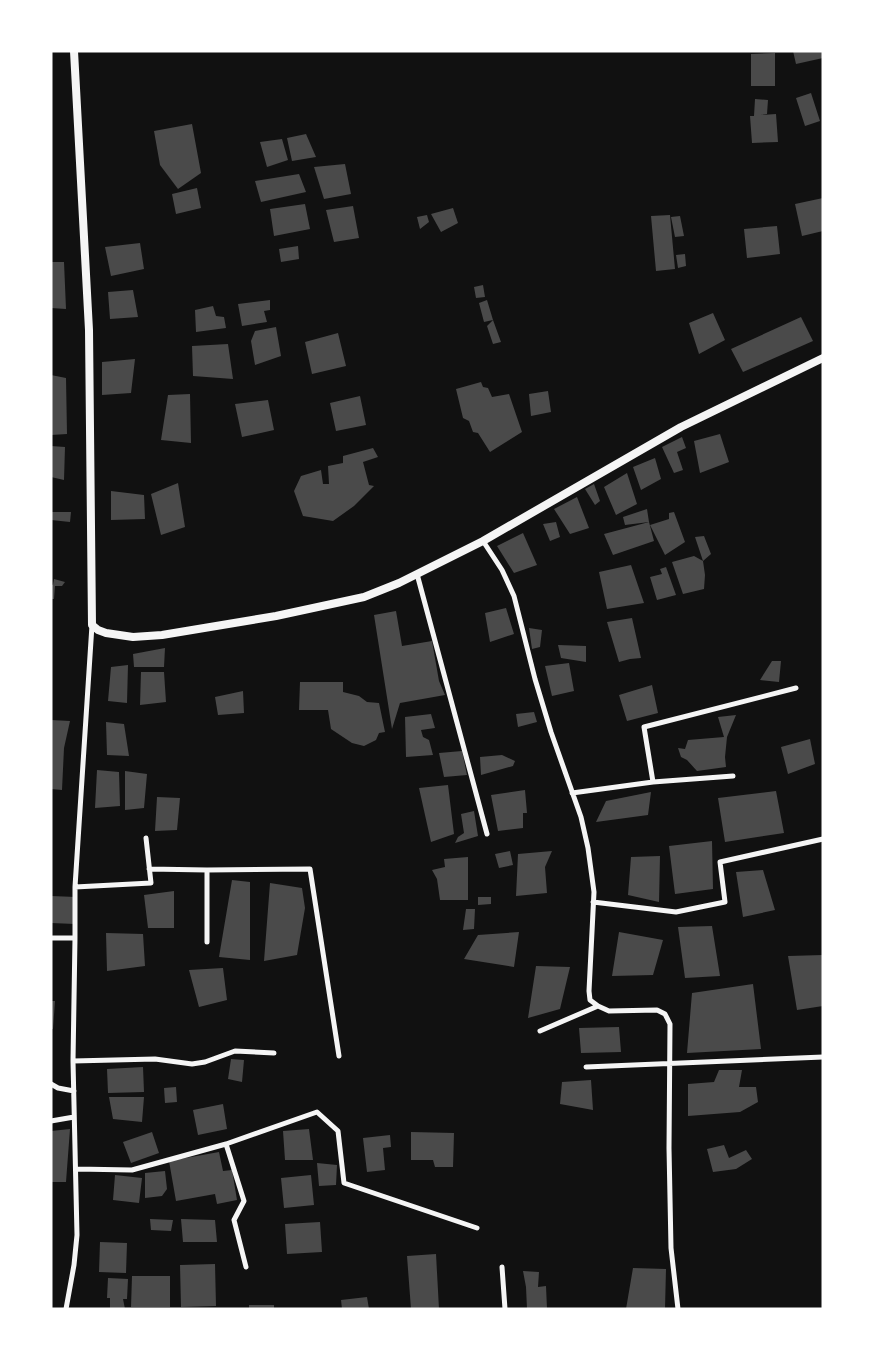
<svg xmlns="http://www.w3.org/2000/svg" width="874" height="1360" font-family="Jost,sans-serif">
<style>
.building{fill:#4a4a4a}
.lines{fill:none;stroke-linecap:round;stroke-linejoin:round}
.minor{stroke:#f5f5f5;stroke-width:5}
.tertiary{stroke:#f5f5f5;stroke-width:8}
</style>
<rect width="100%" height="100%" fill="#111"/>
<!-- building -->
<path class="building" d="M793 51H823V58L796 64Z
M775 53V86H751V54Z
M811 93 820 121 805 126 796 98Z
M755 99 768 100 767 114 760 115 776 114 778 142 752 143 750 116H754Z
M192 124 201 173 178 189 160 165 154 131Z
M306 134 316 157 292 161 287 138Z
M282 139 288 160 267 167 260 142Z
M345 164 351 194 324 199 314 167Z
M299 174 306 192 261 202 255 181Z
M197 188 201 208 176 214 172 194Z
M823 198V231L802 236 795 204Z
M305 204 310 229 274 236 270 209Z
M353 206 359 238 334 242 326 210Z
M453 208 458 223 441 232 431 214Z
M427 215 429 222 420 229 417 217Z
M670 215 675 269 656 271 651 216Z
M680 216 684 236 675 237 671 217Z
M777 226 780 254 747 258 744 229Z
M140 243 144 269 111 276 105 247Z
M298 246 299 259 281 262 279 249Z
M685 254 686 266 678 268 676 255Z
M51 262H64L66 309 51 308Z
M483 285 485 297 476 298 474 287Z
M133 290 138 317 110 319 108 292Z
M270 300V310L264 311 267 322 242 326 238 304Z
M487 300 493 320 484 322 479 303Z
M213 306 216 316 224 317 226 328 196 332 195 310Z
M713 313 725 340 699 354 689 323Z
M801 317 813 341 743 372 731 349Z
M493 320 501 342 493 344 487 326Z
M276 327 281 356 255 365 251 341 255 331Z
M338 333 346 366 312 374 305 342Z
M228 344 233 379 193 376 192 346Z
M135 359 131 393 102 395V362Z
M51 375 66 378 67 434 51 435Z
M481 382 483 387 488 388 492 397 509 394 522 432 490 452 478 433 473 432 469 421 463 418 456 389Z
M548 391 551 412 531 416 529 394Z
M190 394 191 443 161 440 168 395Z
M360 396 366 425 336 431 330 403Z
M268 400 274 430 242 437 235 404Z
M720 434 729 462 700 473 694 441Z
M682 437 686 448 677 452 683 470 674 473 662 447Z
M51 446 65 447 64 480 51 477Z
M373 448 378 457 363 462 369 485 374 486 354 506 333 521 303 516 294 491 301 476 321 470 323 484H329L328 466 343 463V456Z
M655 458 661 479 641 490 633 467Z
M627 473 637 504 616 515 604 487Z
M178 483 185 527 161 535 151 494Z
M594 484 600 501 595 505 585 489Z
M111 491 144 495 145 519 111 520Z
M577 497 589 528 570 534 554 509Z
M647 509 649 522 625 525 623 517Z
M51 512H71L70 522 51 520Z
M674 512 685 542 665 555 650 525 669 519V513Z
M556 522 560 537 550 541 543 524Z
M649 522 654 541 613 555 604 534Z
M523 533 537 565 514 573 497 546Z
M704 536 711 554 703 561 695 537Z
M694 556 703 561 705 575 704 589 683 594 672 562Z
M631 565 644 603 607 609 599 572Z
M666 567 676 595 657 600 650 577 662 574 660 569Z
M54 579 65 582 62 586H55L54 599H51V584L53 585Z
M506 608 514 634 490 642 485 613Z
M396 611 402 646 432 641 439 681 445 695 400 703 392 729 374 615Z
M632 618 641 658 630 659 619 662 607 622Z
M529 628 542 630 540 647 532 649Z
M558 645 586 646V662L561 658Z
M165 648 164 667H134L133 654Z
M772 661H781L779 682 760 680Z
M569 663 574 691 552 696 545 666Z
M128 665 127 703 108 701 111 667Z
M141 672H164L166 702 140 705Z
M300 682H343V692L359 696 367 702 379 703 385 732 379 733 376 740 364 746 352 743 331 729 328 710H299Z
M652 685 658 713 627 721 619 695Z
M243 691 244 713 218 715 215 697Z
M534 712 537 722 518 727 516 714Z
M431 714 435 728 421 730 423 737 429 740 433 755 406 757 405 717Z
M736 715 727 737 725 757 726 767 697 771 687 760 681 757 678 748 685 749 688 740 724 737 718 717Z
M51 720 70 721 64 748 62 790 51 789Z
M106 722 124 724 129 756 107 755Z
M810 739 815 764 788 774 781 747Z
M462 751 467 775 444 777 439 753Z
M502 755 515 761 513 766 481 775 480 757Z
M97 770 119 772 120 806 95 808Z
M125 771 147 774 144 808 125 810Z
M448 785 454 834 431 842 419 788Z
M525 790 527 813H523V828L498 831 491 795Z
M776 791 784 833 725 842 718 798Z
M651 792 648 815 596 822 606 801Z
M157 797 180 798 177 830 155 831Z
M474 811 478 836 455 843 458 837 464 833 461 814Z
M712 841 713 889 675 894 669 846Z
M510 851 513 865 499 868 495 854Z
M552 851 545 867 547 893 516 896 518 854Z
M660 856 659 902 628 895 631 857Z
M468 857V900H440L437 879 432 870 445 867 444 859Z
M763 870 775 910 743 917 736 872Z
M232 880 250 882V960L219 957Z
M270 883 302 888 305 908 297 955 264 961Z
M174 891V928H148L144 895Z
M51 896 76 897 75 924 51 923Z
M478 897H491V904L478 905Z
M466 909H475L474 929 463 930Z
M712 926 720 976 685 978 678 927Z
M519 932 514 967 464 959 478 935Z
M619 932 663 940 653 975 612 976Z
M106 933 143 934 145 966 107 971Z
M823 955V1006L797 1010 788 956Z
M536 966 570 967 560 1009 528 1018Z
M223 968 227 1000 199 1007 189 970Z
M753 984 761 1049 687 1053 692 993Z
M51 1001H55L53 1029H51Z
M619 1027 621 1052 581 1053 579 1028Z
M231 1059 244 1060 242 1082 228 1079Z
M143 1067 144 1092 108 1093 107 1069Z
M719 1070H742L739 1087H756L758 1102 740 1112 688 1116V1084L714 1082Z
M591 1080 593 1110 560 1104 562 1082Z
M176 1087 177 1102 165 1103 164 1088Z
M109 1097H144L142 1122 113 1119Z
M223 1104 227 1129 198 1135 193 1110Z
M70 1129 66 1182H51V1131Z
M309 1129 313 1160H285L283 1131Z
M152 1132 159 1153 131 1163 123 1142Z
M411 1132 454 1133 453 1167H435L433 1160H411Z
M390 1135 391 1147 383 1148 385 1170 367 1172 363 1138Z
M724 1145 729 1158 746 1150 752 1159 736 1169 713 1172 707 1149Z
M219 1152 223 1171 232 1170 237 1200 217 1204 215 1194 176 1201 169 1161Z
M317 1163 337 1165 336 1185 319 1186Z
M165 1171 167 1189 162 1196 145 1198V1173Z
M115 1175 142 1178 139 1203 113 1200Z
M311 1175 314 1205 284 1208 281 1178Z
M150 1219 173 1220 171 1231 151 1230Z
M181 1219 215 1220 217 1242H183Z
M320 1222 322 1252 287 1254 285 1224Z
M100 1242 127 1243 126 1273 99 1272Z
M436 1254 439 1309H411L407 1256Z
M215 1264 216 1306 181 1307 180 1265Z
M633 1268 666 1269 665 1309H626Z
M523 1271 539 1272 538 1287 546 1286 547 1309H527L526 1287Z
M132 1276H170V1307H131Z
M108 1278 128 1279 127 1299H123L125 1309H110V1298H107Z
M367 1297 369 1309H342L341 1300Z
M249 1305H274V1309H249Z"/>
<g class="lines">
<!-- minor -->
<path class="minor" d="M483 541 502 570 514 596 535 679 551 732 581 817 588 848 594 892 589 991 590 1000 598 1006 609 1011 657 1010 665 1014 670 1024 669 1148 671 1248 678 1309
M417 574 487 834
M653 782 644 727 796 688
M572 793 653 782 733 776
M149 869 207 870V942
M207 870 310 869 339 1056
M75 887 151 883 146 838
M593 902 676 912 725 902 720 862 823 839
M51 938H75
M540 1031 598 1006
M73 1061 155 1059 192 1064 205 1062 235 1051 274 1053
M586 1067 823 1057
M51 1084 58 1088 74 1091
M51 1121 74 1117
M226 1144 317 1112 338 1131 344 1183 477 1228
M76 1169 132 1170 226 1144 244 1201 234 1220 246 1267
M502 1267 505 1309
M66 1309 74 1265 77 1235 73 1061 75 938V887L92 625"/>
<!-- tertiary -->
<path class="tertiary" d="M74 51 89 330 92 625 98 630 106 633 133 637 162 635 276 616 364 597 399 583 483 541 681 427 823 358"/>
</g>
<!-- border -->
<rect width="874" height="1360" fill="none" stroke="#ffffff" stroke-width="105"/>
</svg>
